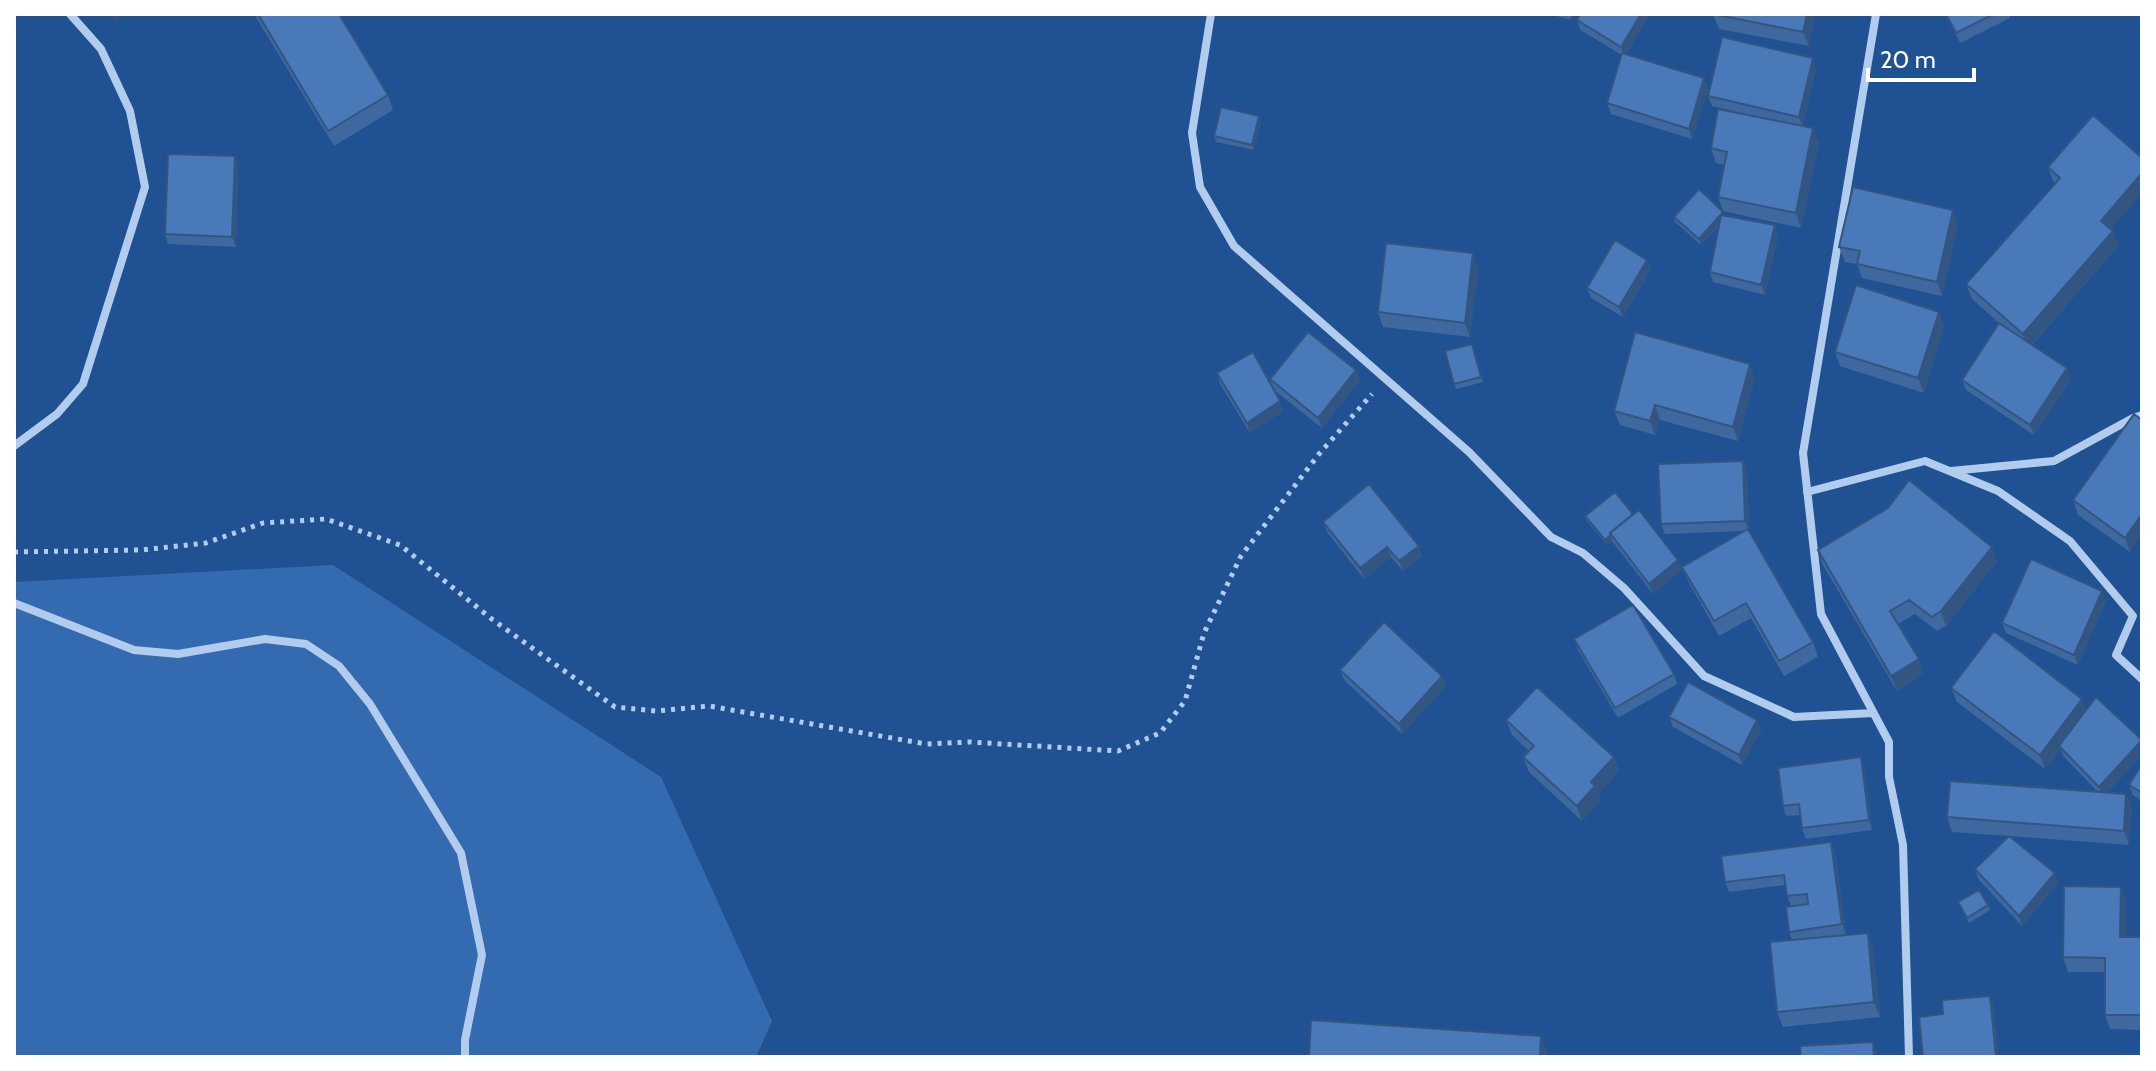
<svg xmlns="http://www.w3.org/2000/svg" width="2156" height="1071" font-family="Cabin,sans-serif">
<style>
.green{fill:#346ab0}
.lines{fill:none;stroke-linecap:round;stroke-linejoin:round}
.path{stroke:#b2cced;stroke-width:5;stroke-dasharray:4 6;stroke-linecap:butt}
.street{stroke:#b2cced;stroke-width:8}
.wall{fill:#3f689f}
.shaded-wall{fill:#335582}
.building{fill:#4979b9;stroke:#335582;stroke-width:2}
</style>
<rect width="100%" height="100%" fill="#205192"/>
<!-- green -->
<path class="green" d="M333 565 661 777 772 1021 756 1057H14V582Z"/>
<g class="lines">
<!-- path -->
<path class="path" d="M14 552 141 550 206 543 263 523 326 519 400 545 493 620 615 707 656 711 709 706 926 744 970 742 1118 751 1160 733 1185 701 1204 633 1241 556 1319 454 1372 394"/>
<!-- street -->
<path class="street" d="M1211 14 1192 133 1200 187 1234 246 1469 452 1551 537 1583 553 1624 588 1704 676 1794 717 1873 713
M1876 14 1803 453 1821 614 1889 742V777L1903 845 1909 1057
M14 446 57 414 83 384 145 187 130 111 101 49 70 14
M1951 471 2054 461 2133 418 2142 415
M1807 492 1925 461 1998 491 2070 541 2133 616 2116 655 2142 679
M14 603 134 650 178 654 265 639 306 644 339 666 370 704 461 853 482 955 465 1040V1057"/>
</g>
<!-- wall -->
<path class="wall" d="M254 14H339L388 95 393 110 334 146Z
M1550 14H1572L1570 20Z
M1580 14H1650L1626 54 1704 78 1708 89 1692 139 1611 114 1607 103 1622 55 1580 30 1577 20Z
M1713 14H1815L1809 46 1719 29Z
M1945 14H2009L2010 18 1960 43Z
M1816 68 1803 126 1819 143 1801 228 1723 211 1718 197 1725 165 1716 163 1711 148 1755 116 1712 106 1708 96Z
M2093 115 2111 230 2113 231 2118 246 2032 345 2067 368 2071 379 2034 435 1966 390 1962 380 1999 323 1972 299 1966 284 2055 183 2053 181 2048 167Z
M1261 121 1254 150 1216 142 1214 136Z
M235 156 238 166 236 247 168 244 165 234Z
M1725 216 1778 235 1765 295 1713 282 1710 272 1720 224 1701 245 1675 222 1674 217Z
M1958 225 1942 296 1862 278 1857 264 1845 262 1839 247Z
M1647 260 1651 270 1623 317 1591 298 1587 288Z
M1478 268 1470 337 1383 327 1378 312Z
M1944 326 1924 393 1840 366 1835 352Z
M1472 344 1483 382 1456 389 1454 384Z
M1356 370 1360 380 1322 428 1274 390 1283 411 1250 433 1220 384 1217 373 1272 386 1270 379Z
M1755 378 1738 441 1660 420 1655 435 1620 425 1614 411Z
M2134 414 2130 552 2078 515 2073 500Z
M1743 461 1747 471 1749 530 1813 642 1818 657 1784 676 1751 618 1719 636 1688 581 1682 567 1744 531 1665 534 1661 524Z
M1585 516 1682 570 1653 594 1612 541 1607 545 1587 521Z
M1323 522 1419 546 1422 556 1403 571 1391 557 1364 579 1327 532Z
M1818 550 1997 561 1946 626 1937 631 1915 614 1898 624 1924 673 1897 691 1823 565Z
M2106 601 2078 665 2006 633 2002 623Z
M1574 639 1674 674 1677 684 1618 718 1578 650Z
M1340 670 1442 676 1446 686 1402 734 1344 680Z
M1951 688 2086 710 2142 740V755L2107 793 2126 794 2132 809 2129 845 2010 836 2058 883 2022 926 1979 880 1975 869 2009 836 1952 832 1947 817 2098 792 2063 756 2061 749 2045 769 1957 702Z
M1669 717 1757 720 1761 730 1742 765 1673 727Z
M1506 720 1614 757 1619 771 1598 794 1601 800 1582 821 1529 772 1523 757 1529 751 1512 735Z
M2142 764V801L2133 795 2129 785Z
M1864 768 1872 830 1806 839 1802 828 1800 815 1786 816 1783 806Z
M1835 852 1846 935 1873 947 1880 1017 1783 1027 1777 1012 1792 940 1789 932 1791 906 1787 896 1785 885 1729 892 1725 882Z
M2121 887 2126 901V937H2142V1030L2110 1029 2105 1015V972H2068L2063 957Z
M1958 902 1988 905 1990 910 1969 923Z"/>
<!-- shaded-wall -->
<path class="shaded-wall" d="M115 14H124L114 22 112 16Z
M1641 14H1650L1625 57 1621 47Z
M1807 14H1815L1809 46 1803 32Z
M1813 58 1816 68 1803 127 1799 117Z
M1704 78 1708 89 1692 139 1689 129Z
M1259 116 1261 121 1254 150 1252 145Z
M1813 128 1819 143 1801 228 1796 213Z
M235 156 238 166 236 247 232 237Z
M2142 173V194L2106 235 2101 221Z
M1953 210 1958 225 1942 296 1937 282Z
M1723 212 1725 217 1701 245 1699 239Z
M1775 225 1778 235 1765 295 1761 285Z
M2113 231 2118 246 2028 349 2023 334Z
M1473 253 1478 268 1470 337 1465 323Z
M1647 260 1651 270 1623 317 1619 307Z
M1939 312 1944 326 1924 393 1918 378Z
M1750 364 1755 378 1738 441 1733 427Z
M2067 368 2071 379 2034 435 2030 425Z
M1356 370 1360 380 1322 428 1318 418Z
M1280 401 1283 411 1250 433 1247 423Z
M1655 405 1660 420 1655 435 1650 421Z
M1743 461 1747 471 1749 531 1745 521Z
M2142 514V536L2130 552 2125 538Z
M1610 536 1612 541 1607 545 1605 540Z
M1419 546 1422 556 1403 571 1399 561Z
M1387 547 1391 557 1364 579 1360 568Z
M1992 547 1997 561 1946 626 1941 611Z
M1678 560 1682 570 1653 594 1649 584Z
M2102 591 2106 601 2078 665 2074 655Z
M1919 659 1924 673 1897 691 1891 676Z
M1442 676 1446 686 1402 734 1399 724Z
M2082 699 2088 713 2059 746 2061 749 2045 769 2040 755Z
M1757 720 1761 730 1742 765 1739 755Z
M2142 741V755L2103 797 2099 787Z
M1614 757 1619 771 1598 794 1601 800 1582 821 1577 806 1591 782Z
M1861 757 1864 768 1872 830 1869 820Z
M2126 794 2132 809 2129 845 2124 831Z
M1831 842 1835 852 1846 935 1842 924Z
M2055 873 2058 883 2022 926 2019 916Z
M2121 887 2126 901V951L2120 937Z
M1868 933 1873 947 1880 1017 1874 1002Z
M1990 996 1994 1006 1999 1057H1996Z
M1541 1036 1548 1055V1057H1540Z
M1873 1042 1877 1052V1057H1874Z"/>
<!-- building -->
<path class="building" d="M258 14H339L388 95 328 131Z
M1580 14H1641L1621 47 1577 20Z
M1713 14H1807L1803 32Z
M1946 14H1994L1956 33Z
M1722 37 1813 58 1799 117 1708 96Z
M1622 53 1704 78 1689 129 1607 103Z
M1221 107 1259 116 1252 145 1214 136Z
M1718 109 1813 128 1796 213 1718 197 1727 152 1711 148Z
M2093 115 2142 158V173L2101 221 2113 231 2023 334 1966 284 2060 178 2048 167Z
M168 154 235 156 232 237 165 234Z
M1853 187 1953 210 1937 282 1857 264 1860 251 1839 247Z
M1699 189 1723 212 1699 239 1674 217Z
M1721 215 1775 225 1761 285 1710 272Z
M1615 240 1647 260 1619 307 1587 288Z
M1386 243 1473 253 1465 323 1378 312Z
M1856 285 1939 312 1918 378 1835 352Z
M1999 323 2067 368 2030 425 1962 380Z
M1308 332 1356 370 1318 418 1270 379Z
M1635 332 1750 364 1733 427 1655 405 1650 421 1614 411Z
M1472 344 1481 377 1454 384 1445 351Z
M1253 352 1280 401 1247 423 1217 373Z
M2134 414 2142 420V514L2125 538 2073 500Z
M1743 461 1745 521 1661 524 1658 464Z
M1909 480 1992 547 1941 611 1932 617 1909 600 1890 611 1919 659 1891 676 1818 550 1888 508Z
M1369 484 1419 546 1399 561 1387 547 1360 568 1323 522Z
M1615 492 1633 514 1610 533 1611 535 1605 540 1585 516Z
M1639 510 1678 560 1649 584 1610 533Z
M1748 529 1813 642 1779 661 1746 603 1714 621 1682 567Z
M2031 559 2102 591 2074 655 2002 623Z
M1633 605 1674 674 1615 708 1574 639Z
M1384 622 1442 676 1399 724 1340 670Z
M1994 631 2082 699 2040 755 1951 688Z
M1688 682 1757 720 1739 755 1669 717Z
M1537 687 1614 757 1591 782 1595 786 1577 806 1523 757 1534 746 1506 720Z
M2096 697 2142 740 2099 787 2059 746Z
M1861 757 1869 820 1802 828 1799 804 1783 806 1778 768Z
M2142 764V793L2129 785Z
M1950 781 2126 794 2124 831 1947 817Z
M2009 836 2055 873 2019 916 1975 869Z
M1831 842 1842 924 1789 932 1786 907 1808 904 1807 894 1787 896 1784 875 1725 882 1721 856Z
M2064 886 2121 887 2120 937H2142V1015H2105V958L2063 957Z
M1979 890 1988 905 1967 918 1958 902Z
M1868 933 1874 1002 1777 1012 1770 942Z
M1990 996 1996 1057H1923L1919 1017 1943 1014 1942 1000Z
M1311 1020 1541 1036 1540 1057H1309Z
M1873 1042 1874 1057H1801L1800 1046Z"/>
<!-- border -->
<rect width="2156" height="1071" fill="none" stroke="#ffffff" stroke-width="32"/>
<!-- scale -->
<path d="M1868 68v12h106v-12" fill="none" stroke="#ffffff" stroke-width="4"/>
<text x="1880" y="68" font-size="24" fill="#ffffff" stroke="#205192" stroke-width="6" paint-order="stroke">20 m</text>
</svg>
